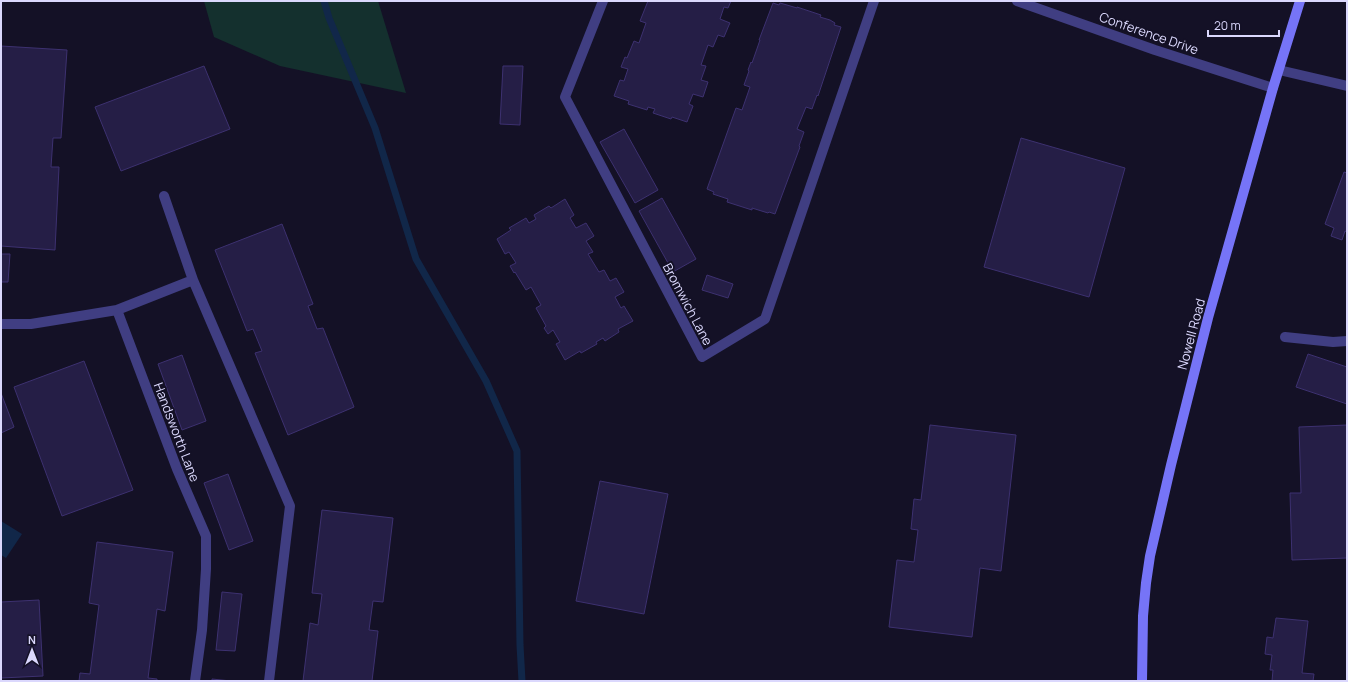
<svg xmlns="http://www.w3.org/2000/svg" width="1348" height="682" font-family="Manrope,sans-serif">
<style>
.green{fill:#14302e}
.water{fill:#112749}
.lines{fill:none;stroke-linecap:round;stroke-linejoin:round}
.stream{stroke:#112749;stroke-width:7}
.building{fill:#251e46;stroke:#3d3170}
.lane{stroke:#403e82;stroke-width:10}
.street{stroke:#403e82;stroke-width:10}
.secondary{stroke:#7674f7;stroke-width:10}
.labels{text-anchor:middle;dominant-baseline:central;stroke-width:3.5;stroke-linejoin:round;paint-order:stroke}
.street-label{font-size:13px;fill:#dbd8fd;stroke:#141126}
</style>
<rect width="100%" height="100%" fill="#141126"/>
<!-- green -->
<path class="green" d="M204 1H378L406 93 280 66 214 37Z"/>
<!-- water -->
<path class="water" d="M1 521 22 534 6 558 1 555Z"/>
<g class="lines">
<!-- stream -->
<path class="stream" d="M324 1 329 18 375 128 416 259 486 381 517 451 520 645 522 681"/>
</g>
<!-- building -->
<path class="building" d="M648 1H731L728 8 724 7 720 19 730 23 729 25 724 37 718 35 713 47 708 45 701 65 706 66 701 80 708 82 703 97 693 94 689 104 693 106 687 122 672 117 671 119 653 113 655 109 648 107 647 110 628 104 629 101 614 96 620 80 624 81 628 69 621 67 625 57 627 58 634 41 639 43 646 23 640 21Z
M773 3 779 5 780 3 787 5 797 8V7L821 15 820 17 830 20 835 23 834 25 841 27 818 96 817 95 812 109 806 107 797 129 804 132 799 146 800 147 775 214 769 212 768 213 752 208V210L727 202 728 199 713 194 714 192 707 189 736 108 742 110 750 87 744 85 749 71 748 70 751 62 752 63 760 40H759Z
M1 46 67 50 61 138H53L51 167H59L55 250 1 246Z
M204 66 230 129 121 171 95 107Z
M503 66H523L520 125 500 124Z
M624 129 658 190 635 203 600 142Z
M1021 138 1125 168 1089 297 984 267Z
M1344 172 1347 173V232L1345 231 1342 240 1331 236 1334 228 1325 224Z
M662 198 696 259 673 272 639 211Z
M565 199 574 215 570 218 576 228 586 223 594 236 586 241 593 252 588 254 599 272 604 270 610 281 616 278 624 292 615 297 621 308 624 306 633 321 618 329 619 332 605 341 603 338 596 342 597 344 581 353 580 351 565 360 556 344 560 342 553 330 548 334 544 328 546 326 536 308 541 305 531 287 526 290 515 272 514 273 510 266 516 263 509 252 505 254 497 239 511 230 509 228 526 218 529 223 536 219 534 215 549 206 551 208Z
M282 224 313 304 308 306 317 329 323 328 354 407 288 435 255 353 262 351 253 329 247 331 215 250Z
M1 254H10L8 282H1Z
M707 275 733 284 728 298 702 290Z
M1308 354 1347 367V404L1296 387Z
M182 355 206 421 182 430 158 364Z
M84 361 133 490 62 516 14 387Z
M1 393 14 427 1 433Z
M930 425 1016 435 1001 571 980 568 972 637 889 627 897 560 914 562 918 530 911 529 914 499 921 500Z
M1347 425V558L1292 560 1290 493H1301L1299 427Z
M228 474 253 541 229 550 204 483Z
M600 481 668 494 644 614 576 601Z
M322 510 393 518 383 602 373 601 369 630 378 631 372 681H303L310 623 318 625 322 594 312 593Z
M97 542 173 552 165 611 157 609 148 678 157 679V681H79L80 673 90 674 99 605 89 603Z
M222 592 242 594 235 651 216 650Z
M39 600 43 676 1 678V602Z
M1276 618 1308 621 1302 673 1314 674 1313 681H1272L1273 670H1270L1272 655 1265 654 1267 637 1273 638Z
M212 679 231 681H212Z"/>
<g class="lines">
<!-- lane -->
<path class="lane" d="M1279 70 1347 86
M1285 337 1333 342 1347 341"/>
<!-- street -->
<path class="street" d="M603 1 565 97 702 357 765 319 874 1
M1017 1 1155 50 1273 88
M164 196 193 280
M117 310 193 280 290 506 269 681
M1 324H31L117 310 177 469 206 536V569L202 630 195 681"/>
<!-- secondary -->
<path class="secondary" d="M1142 681 1143 616 1146 583 1150 556 1171 465 1208 318 1273 88 1300 1"/>
</g>
<g class="labels">
<!-- street labels -->
<g class="street-label">
<text transform="translate(1149 33) rotate(19)">Conference Drive</text>
<text transform="translate(688 304) rotate(62)">Bromwich Lane</text>
<text transform="translate(1191 334) rotate(-75)">Nowell Road</text>
<text transform="translate(177 432) rotate(69)">Handsworth Lane</text>
</g>
</g>
<!-- border -->
<rect width="1348" height="682" fill="none" stroke="#dbd8fd" stroke-width="4"/>
<!-- north arrow -->
<g transform="translate(32 650)" stroke="#141126" stroke-width="3" paint-order="stroke">
<path d="M0-3L7 15L0 10L-7 15Z" fill="#dbd8fd"/>
<text y="-6" font-size="11" font-weight="bold" text-anchor="middle" fill="#dbd8fd">N</text>
</g>
<!-- scale -->
<path d="M1208 30v6h71v-6" fill="none" stroke="#dbd8fd" stroke-width="2"/>
<text x="1214" y="30" font-size="12" fill="#dbd8fd" stroke="#141126" stroke-width="3" paint-order="stroke">20 m</text>
</svg>
